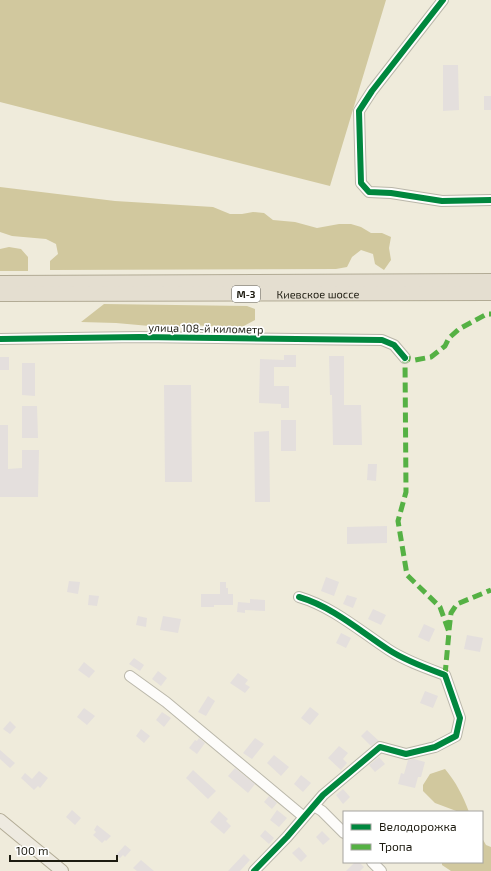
<svg xmlns="http://www.w3.org/2000/svg" width="491" height="871" font-family="'Exo 2',sans-serif">
<style>
.forest{fill:#d1c89e}
.building{fill:#e4dfdd}
.lines{fill:none;stroke-linecap:round;stroke-linejoin:round}
.minor-casing{stroke:#bab7aa;stroke-width:12}
.major-casing{stroke:#b2ab95;stroke-width:14}
.highway-casing{stroke:#b2ab95;stroke-width:16}
.minor{stroke:#fdfcfa;stroke-width:10}
.major{stroke:#eeeae0;stroke-width:12}
.highway{stroke:#e4ded0;stroke-width:14}
.quiet{stroke:#55b144;stroke-width:5;stroke-dasharray:10 5;stroke-linecap:butt}
.cycleway-casing{stroke:#fff;stroke-width:8}
.cycleway{stroke:#00873e;stroke-width:6}
.labels{text-anchor:middle;dominant-baseline:central;stroke-width:3.5;stroke-linejoin:round;paint-order:stroke}
.shield{fill:#fff;stroke:#615f58;stroke-width:1}
.shield-label{font-size:10px;font-weight:bold;fill:#1d1b10}
.street-label{font-size:11px;fill:#1d1b10;stroke:#fff}
</style>
<rect width="100%" height="100%" fill="#efebdb"/>
<!-- forest -->
<path class="forest" d="M0 0H386L330 186 0 102Z
M0 187 115 201 213 207 230 214H242L253 212 264 213 273 220 295 222 317 228 339 224H351L361 227 371 233H382L391 237 389 248 391 260 384 270 375 264 373 254 361 250 352 257 347 267 336 269 50 270V261L58 254 56 244 46 239 12 236 0 232Z
M9 247 21 249 28 257V271H0V249Z
M104 304 247 306 255 309V320L240 328 191 325 172 328 116 323 81 322Z
M445 769C456 782 463 796 469 812H459L435 803 423 791V785L430 774Z
M482 838 486 845 491 847V871H451L442 865V862H482Z"/>
<!-- building -->
<path class="building" d="M443 65H458L459 110 443 111Z
M484 96H491V110H484Z
M284 355H296V367H274V386H289V408H281V404L259 403 260 359 284 360Z
M329 356H344V405H361L362 445H333L332 395H330Z
M0 357H9V370H0Z
M22 363H35V396L22 395Z
M164 385H191L192 482H165Z
M22 406H37L38 438H22Z
M281 420H296V451H281Z
M0 425H8V469L22 468V450H39L38 497H0Z
M269 431 270 502H255L254 432Z
M368 464H377L376 481 367 480Z
M387 526V543L347 544V527Z
M326 577 339 582 334 596 321 591Z
M69 581 80 582 78 594 67 592Z
M220 582H226V588H228V594H233V605H214V607H201V594H220Z
M89 595 99 596 97 606 88 605Z
M347 595 357 598 353 608 343 604Z
M250 599 265 600V611L245 610V613L237 612 238 602 250 603Z
M373 609 386 615 381 625 368 619Z
M138 616 147 618 146 627 136 625Z
M163 616 181 619 178 633 160 630Z
M424 624 435 629 429 642 418 637Z
M341 633 351 638 346 648 336 643Z
M467 635 483 638 480 652 464 649Z
M134 658 144 665 140 671 129 664Z
M84 662 95 671 89 678 78 670Z
M158 671 167 678 161 686 152 679Z
M238 673 248 680 245 684 250 687 245 693 230 683Z
M425 691 438 696 433 708 420 703Z
M208 696 215 701 206 716 198 712Z
M310 707 319 714 310 725 301 718Z
M84 708 95 716 87 725 77 717Z
M162 712 171 718 164 727 156 720Z
M10 721 16 727 10 734 3 729Z
M141 729 150 736 144 743 136 736Z
M367 730 379 741 371 746 361 736Z
M199 738 205 743 197 754 189 748 195 740 197 741Z
M255 738 264 744 252 759 243 753Z
M339 746 348 753 343 759 347 763 341 770 328 758Z
M0 750 15 763 10 768 0 759Z
M274 755 289 767 281 776 267 763Z
M379 757 385 764 375 772 369 765Z
M414 759 425 762 421 777H418L415 788 398 784 401 773 404 774 408 760Z
M235 768 255 784 248 793 228 776Z
M193 770 216 791 208 799 186 778Z
M39 771 48 778 40 788 38 786 34 790 21 778 25 773 32 779Z
M301 775 311 783 303 792 294 784Z
M343 789 350 797 343 804 336 795Z
M269 796 277 803 272 809 264 802Z
M72 810 81 818 75 825 66 817Z
M277 810 287 818 279 827 270 820Z
M219 811 228 819 226 821 231 826 224 834 210 822Z
M97 825 111 836 106 841 105 840 102 843 93 835 96 832 94 830Z
M265 830 274 838 269 844 260 836Z
M322 831 330 839 323 845 316 837Z
M125 845 131 850 125 857 123 855 120 858 116 855Z
M299 847 307 856 301 862 292 853Z
M244 854 250 860 240 871H228Z
M141 860 154 871H137L133 868Z
M355 862H359L364 867 360 871H346Z"/>
<g class="lines">
<defs>
<path id="minor" d="M443 0 372 91 359 111 361 183 369 192 391 193 442 201 491 200
M0 339 139 337 382 340 394 345 405 358
M130 676 166 702 304 817
M314 806 322 811 344 833
M372 862 381 871
M254 871 287 837 323 795 380 747 406 754 435 747 456 736 460 718 445 675C426 668 406 661 389 650 360 631 333 607 299 597"/>
<path id="major" d="M0 820 62 871"/>
<g id="highway">
<path d="M0 283 491 281"/>
<path id="s1" d="M0 294 491 293"/>
</g>
</defs>
<!-- minor casing -->
<use href="#minor" class="minor-casing"/>
<!-- major casing -->
<use href="#major" class="major-casing"/>
<!-- highway casing -->
<use href="#highway" class="highway-casing"/>
<!-- minor -->
<use href="#minor" class="minor"/>
<!-- major -->
<use href="#major" class="major"/>
<!-- highway -->
<use href="#highway" class="highway"/>
<!-- quiet -->
<path class="quiet" d="M449 630 451 613 457 604 491 590
M445 675 449 632 440 607 407 575 398 521 406 492 405 358 415 360 431 357 445 346 449 338 459 329 487 314H491"/>
<defs>
<path id="cycleway" d="M443 0 372 91 359 111 361 183 369 192 391 193 442 201 491 200
M0 339 139 337 382 340 394 345 405 358
M254 871 287 837 323 795 380 747 406 754 435 747 456 736 460 718 445 675C426 668 406 661 389 650 360 631 333 607 299 597"/>
</defs>
<!-- cycleway casing -->
<use href="#cycleway" class="cycleway-casing"/>
<!-- cycleway -->
<use href="#cycleway" class="cycleway"/>
</g>
<g class="labels">
<!-- shield labels -->
<rect class="shield" x="232" y="286" width="28" height="16" rx="3"/>
<g class="shield-label">
<text x="246" y="294">М-3</text>
</g>
<!-- street labels -->
<g class="street-label">
<text stroke="none"><textPath href="#s1" startOffset="318">Киевское шоссе</textPath></text>
<text transform="translate(206 328) rotate(1)">улица 108-й километр</text>
</g>
</g>
<!-- legend -->
<rect x="343" y="811" width="140" height="52" fill="#ffffff" stroke="#a5a49f"/>
<rect x="351" y="824" width="20" height="6" fill="#00873e" stroke="#a5a49f"/>
<text x="379" y="831" font-size="12" fill="#1d1b10">Велодорожка</text>
<rect x="351" y="844" width="20" height="6" fill="#55b144" stroke="#a5a49f"/>
<text x="379" y="851" font-size="12" fill="#1d1b10">Тропа</text>
<!-- scale -->
<path d="M10 855v6h107v-6" fill="none" stroke="#1d1b10" stroke-width="2"/>
<text x="16" y="855" font-size="12" fill="#1d1b10" stroke="#ffffff" stroke-width="3" paint-order="stroke">100 m</text>
</svg>
